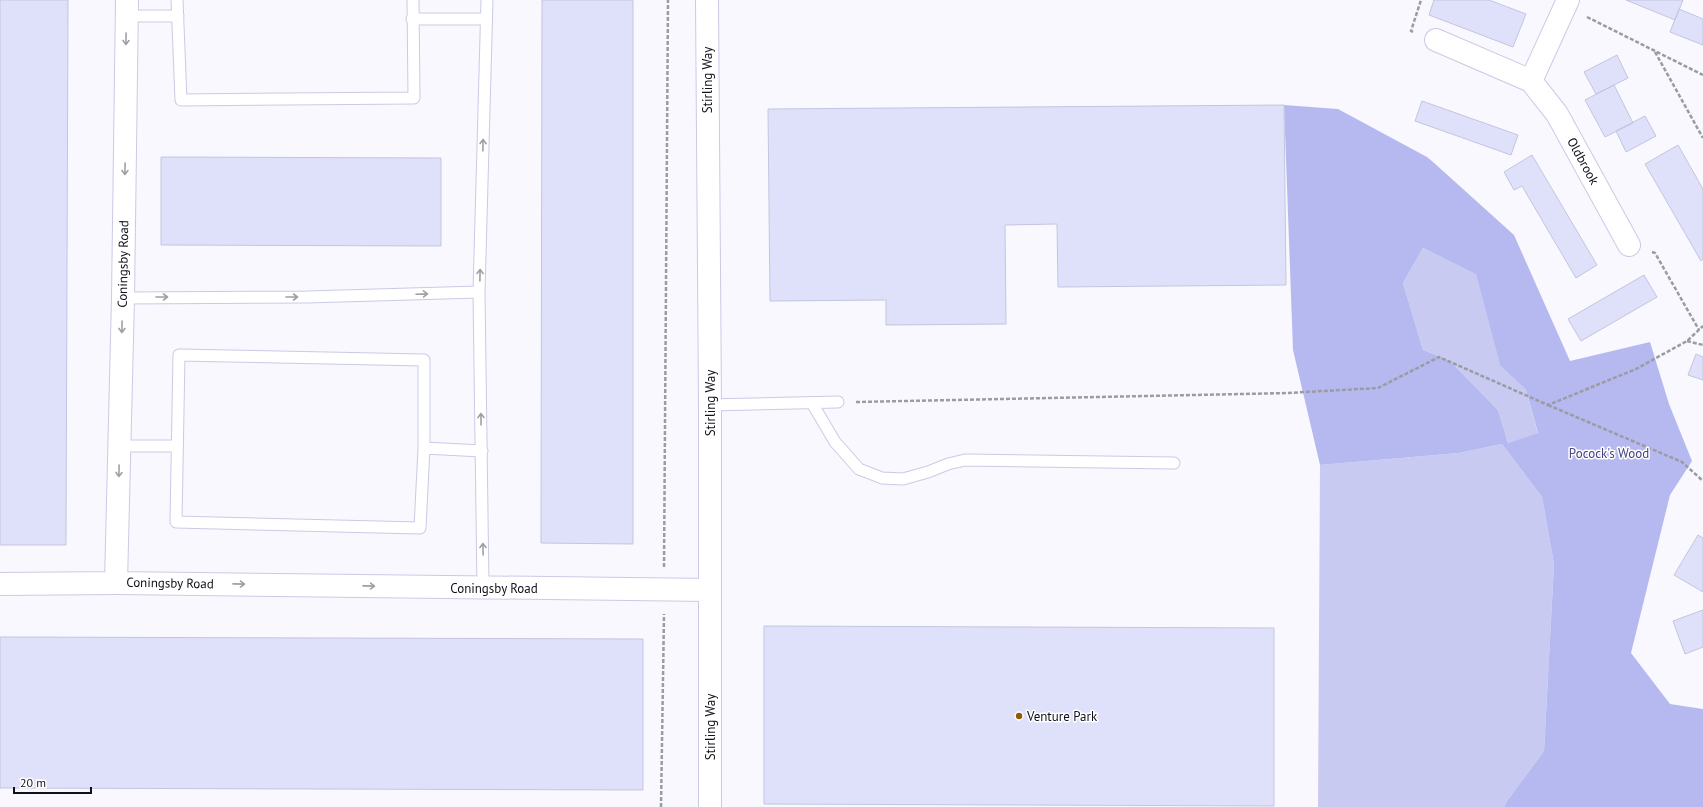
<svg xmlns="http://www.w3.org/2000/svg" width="1703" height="807" font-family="'PT Sans',sans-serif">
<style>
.green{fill:#c8caf1}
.forest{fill:#b6b9ef;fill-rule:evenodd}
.building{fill:#dfe1fb;stroke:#c3c5df}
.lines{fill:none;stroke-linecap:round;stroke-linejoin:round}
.lane-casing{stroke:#c9cbe5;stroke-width:13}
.street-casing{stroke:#c9cbe5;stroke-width:24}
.path{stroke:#9b9ba2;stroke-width:2.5;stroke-dasharray:4 2;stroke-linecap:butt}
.lane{stroke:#fff;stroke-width:11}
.street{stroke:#fff;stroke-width:22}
.oneway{stroke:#9fa0a3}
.poi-dot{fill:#8e5c08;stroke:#fff;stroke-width:1.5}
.labels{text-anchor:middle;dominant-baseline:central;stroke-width:3;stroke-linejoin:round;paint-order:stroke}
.street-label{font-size:13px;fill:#101119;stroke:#fff}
.park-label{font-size:13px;fill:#444282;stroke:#fff}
.poi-label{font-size:13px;fill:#101119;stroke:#fff;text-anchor:start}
</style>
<rect width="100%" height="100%" fill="#f8f8fe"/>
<!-- green -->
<path class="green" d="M1423 248 1476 273 1500 364 1526 390 1538 434 1508 443 1498 410 1449 360 1423 350 1403 283Z
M1502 444 1542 497 1554 564 1544 751 1507 801 1504 807H1318L1320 465 1459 453Z"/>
<!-- forest -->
<path class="forest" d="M1284 105 1338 109 1427 157 1433 162 1514 235 1570 361 1650 342 1669 404 1692 461 1670 495 1631 653 1670 704 1703 709V807H1504L1507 801 1544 751 1554 564 1542 497 1502 444 1459 453 1320 465 1293 350ZM1423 248 1476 274 1500 365 1526 390 1538 433 1508 443 1498 410 1449 360 1423 350 1403 283Z"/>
<!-- building -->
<path class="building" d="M0 0H68L66 545H0Z
M542 0H633V544L541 543Z
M1434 0H1489L1526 14 1513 47 1429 15Z
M1626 0H1683L1675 20Z
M1679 9 1703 19V45L1670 32Z
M1617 55 1628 78 1596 94 1584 72Z
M1614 85 1633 123 1605 137 1585 100Z
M1422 101 1518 135 1511 155 1415 121Z
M1284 105 1286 285 1058 287 1057 224 1005 225 1006 324 886 325V300L770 301 768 109Z
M1645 116 1656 136 1626 152 1616 131Z
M1678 145 1703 189V259L1701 261 1645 164Z
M1532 155 1597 265 1576 278 1522 186 1514 190 1504 172Z
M161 157 441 158V246L161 245Z
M1644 275 1657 297 1581 341 1568 319Z
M1696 354 1703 357V380L1688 375Z
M1698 535 1703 538V592L1674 575Z
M1703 610V647L1685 654 1673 621Z
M764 626 1274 628V806L764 804Z
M0 637 643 639V790L0 788Z"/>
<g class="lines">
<defs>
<path id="lane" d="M177 0 181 100 414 98 413 0
M127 16H178
M412 19H486
M123 298 307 297 479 292
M812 403 835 442 859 469 882 478 903 479 928 472 948 464 965 460 1174 463
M710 405 838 402
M120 446H177
M424 448 420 528 176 522 179 355 424 360V448L482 451
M483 588 479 292 487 0"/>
<path id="street" d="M707 0 710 405V807
M1436 40 1531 81 1557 114 1629 245
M1531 81 1568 0
M116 583 123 298 127 0
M0 584 116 583 710 590"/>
</defs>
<!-- lane casing -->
<use href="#lane" class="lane-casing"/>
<!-- street casing -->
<use href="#street" class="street-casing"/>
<!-- path -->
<path class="path" d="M1587 17 1703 75
M1413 32 1411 31 1421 0
M1655 52 1703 138
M1652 252 1655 253 1699 330
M1687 341 1703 345
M856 402 1288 393 1378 388 1439 357 1548 405 1636 369 1687 341 1703 326
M1548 405 1682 462 1703 481
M664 567 668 0
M661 807 664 614"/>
<!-- lane -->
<use href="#lane" class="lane"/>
<!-- street -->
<use href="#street" class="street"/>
</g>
<!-- one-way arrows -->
<defs><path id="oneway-shaft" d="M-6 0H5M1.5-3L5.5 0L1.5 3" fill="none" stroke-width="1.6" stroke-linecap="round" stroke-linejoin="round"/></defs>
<g class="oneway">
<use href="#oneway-shaft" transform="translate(126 39) rotate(91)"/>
<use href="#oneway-shaft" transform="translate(483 145) rotate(-89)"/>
<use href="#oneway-shaft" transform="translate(125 169) rotate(91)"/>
<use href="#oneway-shaft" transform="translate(480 275) rotate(-89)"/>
<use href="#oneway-shaft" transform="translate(422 294) rotate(-2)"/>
<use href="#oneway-shaft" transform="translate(162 297)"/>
<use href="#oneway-shaft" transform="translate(292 297)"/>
<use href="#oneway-shaft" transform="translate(122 327) rotate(91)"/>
<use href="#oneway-shaft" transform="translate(481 419) rotate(-91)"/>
<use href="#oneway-shaft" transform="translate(119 471) rotate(91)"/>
<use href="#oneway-shaft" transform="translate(483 549) rotate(-91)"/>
<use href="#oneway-shaft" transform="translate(239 584) rotate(1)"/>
<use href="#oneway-shaft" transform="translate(369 586) rotate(1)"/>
</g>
<!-- markers -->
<circle class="poi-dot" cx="1019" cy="716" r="4"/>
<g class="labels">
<!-- street labels -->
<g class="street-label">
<text transform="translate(707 80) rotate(-90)">Stirling Way</text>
<text transform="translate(1583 161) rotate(61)">Oldbrook</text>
<text transform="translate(123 264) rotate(-89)">Coningsby Road</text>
<text transform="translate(710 403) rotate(-90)">Stirling Way</text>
<text transform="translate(170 583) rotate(1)">Coningsby Road</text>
<text x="494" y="588">Coningsby Road</text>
<text transform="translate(710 727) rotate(-90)">Stirling Way</text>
</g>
<!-- park labels -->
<g class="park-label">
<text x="1609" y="453">Pocock's Wood</text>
</g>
<!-- poi labels -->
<g class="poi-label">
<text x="1027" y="716">Venture Park</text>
</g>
</g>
<!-- scale -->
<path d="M14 787v6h77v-6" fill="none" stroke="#101119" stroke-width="2"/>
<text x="20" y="787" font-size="12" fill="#101119" stroke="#ffffff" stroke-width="3" paint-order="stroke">20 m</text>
</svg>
